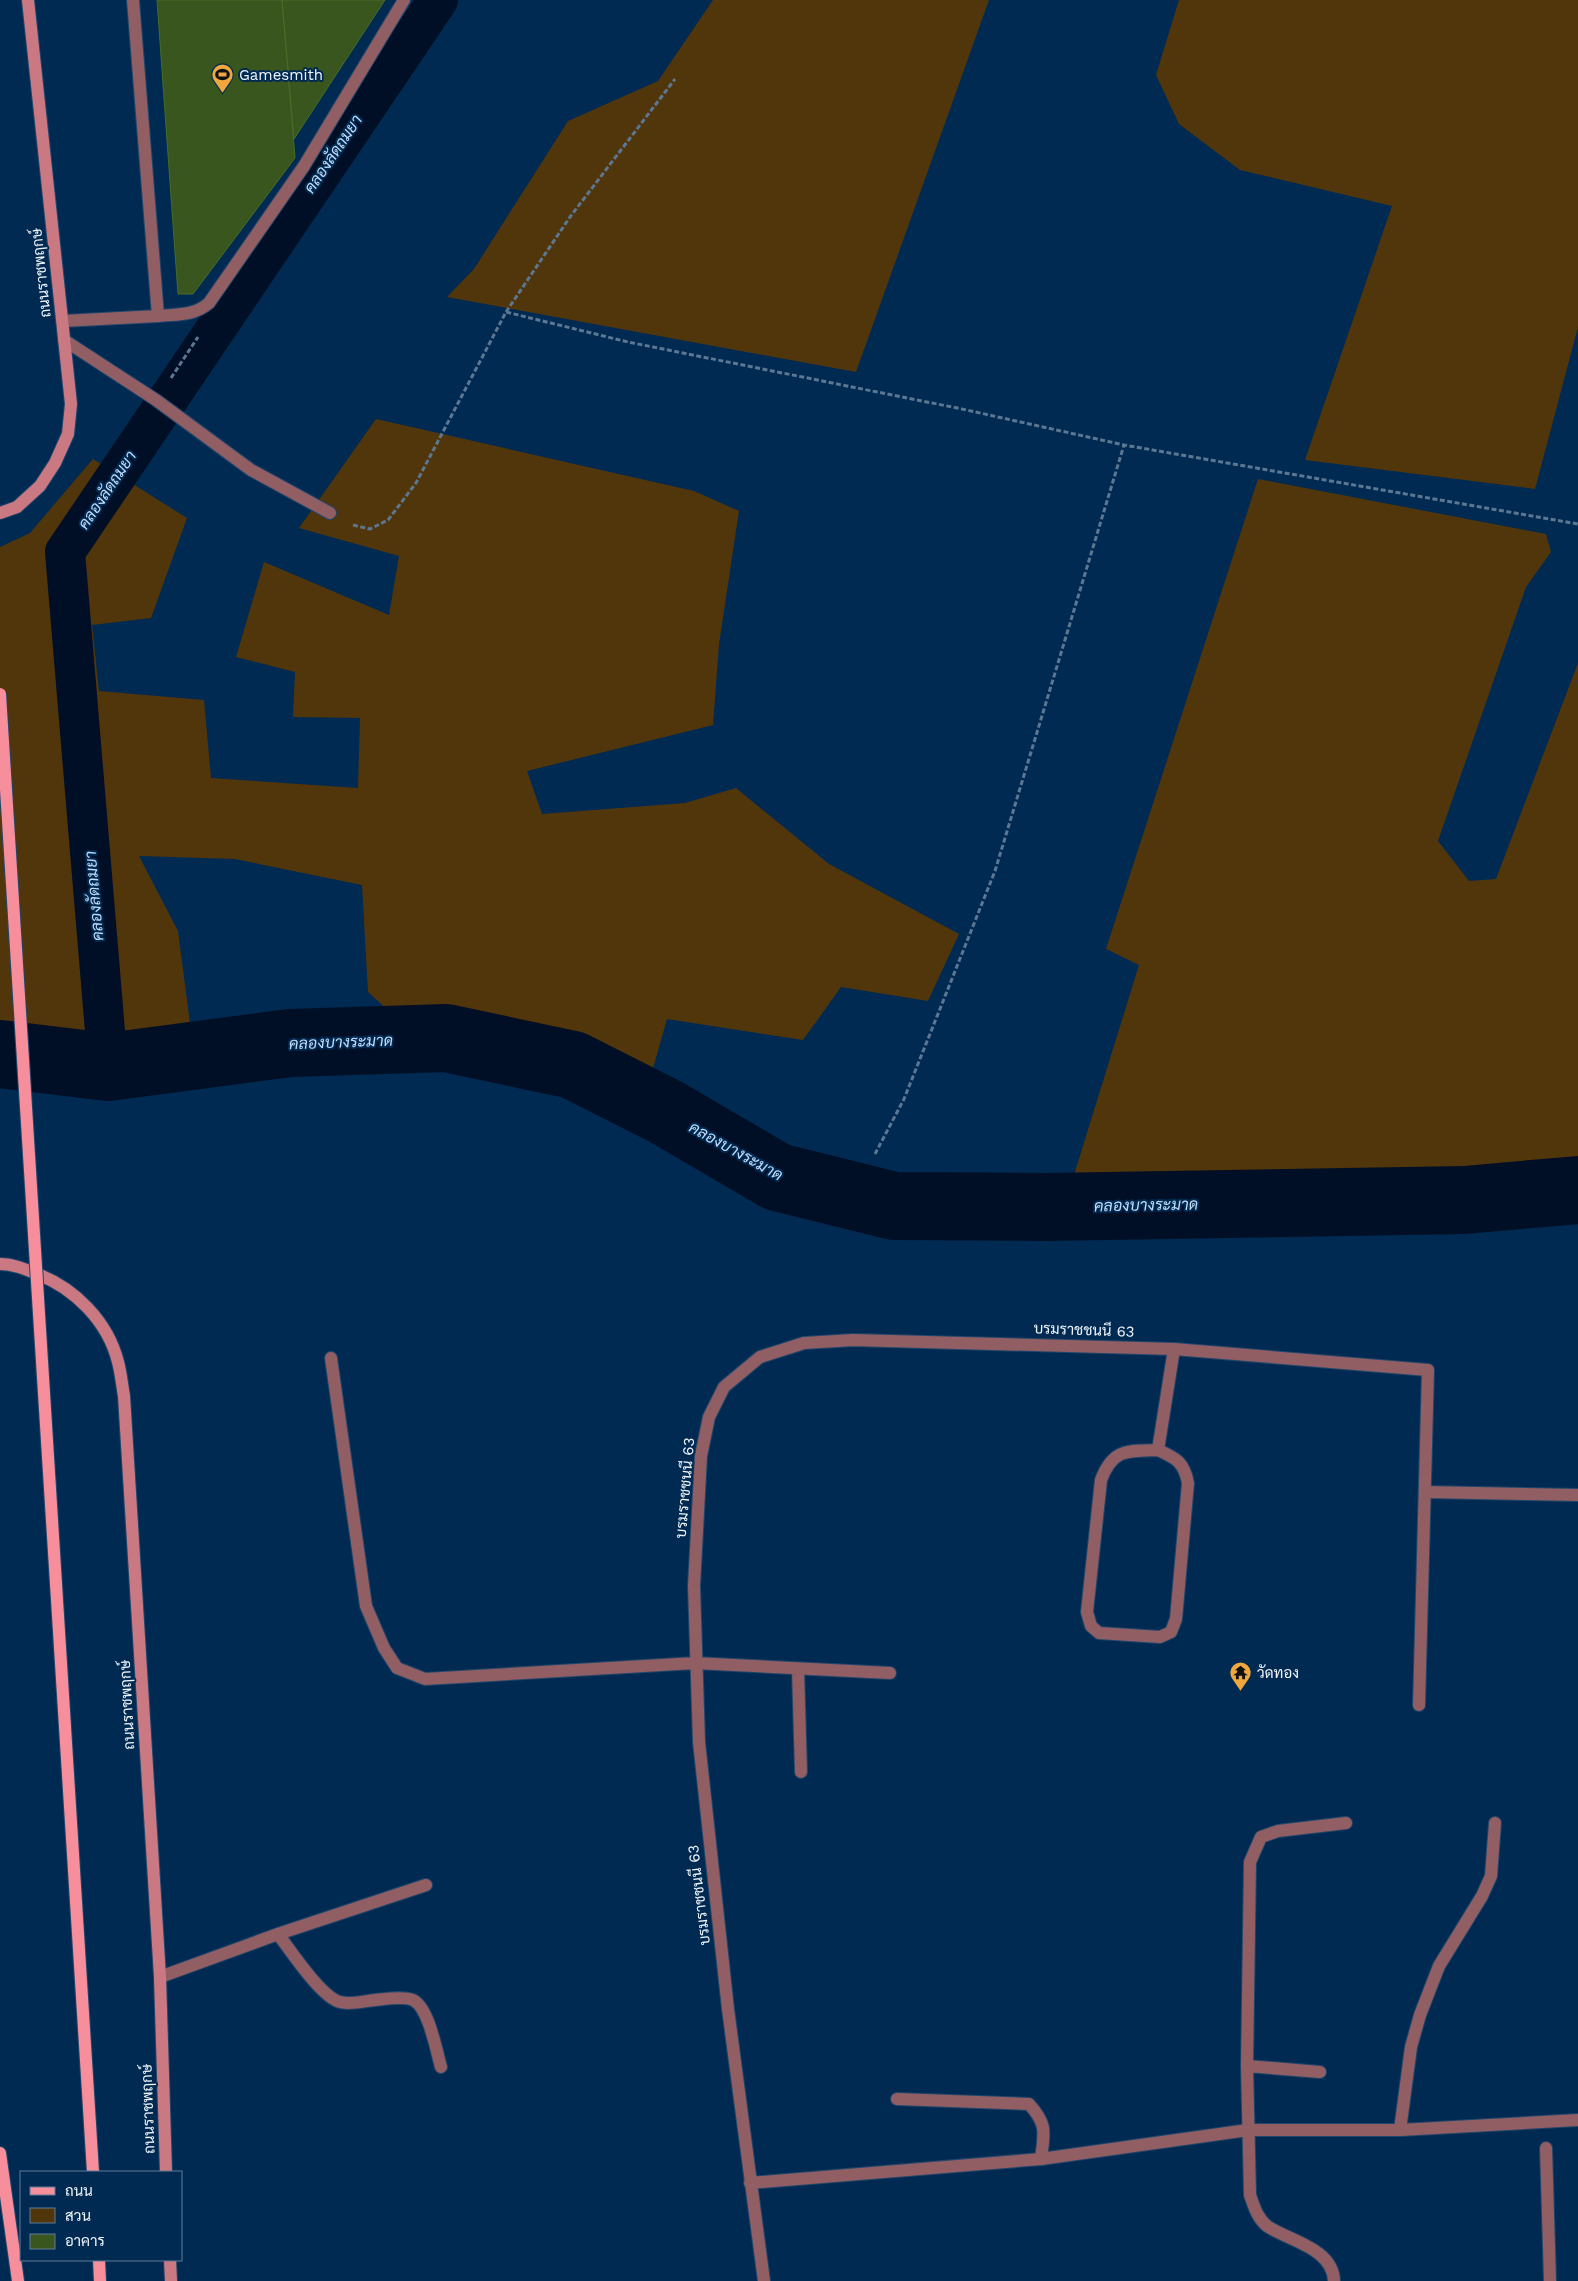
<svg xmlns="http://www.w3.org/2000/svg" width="1578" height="2281" font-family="'Work Sans',Sarabun,sans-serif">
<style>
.green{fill:#52360b}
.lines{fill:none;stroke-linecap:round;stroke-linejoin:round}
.canal{stroke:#000f25;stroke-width:40}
.river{stroke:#000f25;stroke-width:68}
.building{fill:#39561f;stroke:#486c26}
.service-casing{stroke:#22466a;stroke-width:14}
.minor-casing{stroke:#22466a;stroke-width:14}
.secondary-casing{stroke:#22466a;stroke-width:14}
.primary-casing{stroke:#22466a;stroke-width:14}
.path{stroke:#5b7792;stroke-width:3;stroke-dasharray:5 2.5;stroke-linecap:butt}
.service{stroke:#905e63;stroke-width:12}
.minor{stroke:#905e63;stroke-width:12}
.secondary{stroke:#ca7983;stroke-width:12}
.primary{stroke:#f68e9c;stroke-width:12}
.primary-bridge-casing{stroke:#22466a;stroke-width:14;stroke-linecap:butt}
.primary-bridge{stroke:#f68e9c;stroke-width:12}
.labels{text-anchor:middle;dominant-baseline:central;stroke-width:4;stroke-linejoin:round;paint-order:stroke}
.poi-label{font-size:15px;fill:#eef4fa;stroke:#012a52;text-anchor:start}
.street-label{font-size:15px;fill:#eef4fa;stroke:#012a52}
.water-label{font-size:16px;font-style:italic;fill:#c2dbf7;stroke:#012a52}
</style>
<rect width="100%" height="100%" fill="#012a52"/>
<!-- green -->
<path class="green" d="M713 0H989L856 372 447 297 474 269 568 121 658 81Z
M1179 0H1578V327L1535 489 1305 460 1392 206 1240 170 1179 124 1156 75Z
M376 419 694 491 739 511 719 644 713 725 527 771 542 814 685 803 736 788 829 864 959 934 928 1001 841 987 803 1040 667 1019 652 1072 459 1027 402 1023 368 992 362 885 235 859 139 856 178 931 191 1031 128 1044 0 1037V547L30 533 93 459 187 518 151 618 92 625 99 691 204 700 211 778 358 788 360 718 293 717 295 672 236 657 264 562 389 615 399 556 299 528Z
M1258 479 1546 534 1551 552 1526 587 1438 841 1469 881 1496 879 1578 663V1200L1127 1219V1180L1074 1175 1139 965 1106 949Z"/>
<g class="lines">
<!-- canal -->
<path class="canal" d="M108 1067 65 552 438 0"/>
<!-- river -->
<path class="river" d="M0 1054 108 1067 290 1043 446 1038 573 1065 666 1112 777 1177 894 1206 1046 1207 1464 1200 1578 1190"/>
</g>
<!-- building -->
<path class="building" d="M157 0H282L295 158 193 294H178Z
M282 0H385L294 139Z"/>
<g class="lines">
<defs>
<path id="service" d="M133 0 158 316C177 314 194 316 209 303L304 166 404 0
M63 321 158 316
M1158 1450C1176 1458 1184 1462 1188 1483L1176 1619 1171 1632 1160 1637 1099 1633 1091 1626 1087 1612 1101 1480C1113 1448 1128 1451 1158 1450Z
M1158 1450 1174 1349
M1425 1492 1578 1495
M897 2099 1029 2104C1048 2125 1044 2133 1041 2159"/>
<path id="minor" d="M64 340 156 400 251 470 330 513
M331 1358 366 1606 384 1648 397 1668 425 1679 695 1663 890 1673
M798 1669 801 1772
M278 1934C291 1951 321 1997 340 2002 350 2005 364 2001 375 2000 385 1999 403 1996 413 2000 429 2008 436 2050 441 2067
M160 1977 278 1934 426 1885
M1247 2066 1320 2072
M1400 2130 1411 2047 1420 2015 1439 1966 1482 1896 1491 1876 1495 1823
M1546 2148 1550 2281
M750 2183 1041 2159 1248 2130H1400L1578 2120
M764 2281 728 2009 699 1742 694 1586 701 1456 709 1417 724 1387 760 1357 804 1343 853 1340 1174 1349 1428 1370 1419 1705
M1334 2281C1333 2248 1289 2241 1267 2226 1257 2218 1254 2206 1250 2195L1247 2066 1250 1862 1261 1837 1278 1831 1346 1823"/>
<path id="secondary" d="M0 513 17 507 40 486 55 463 68 434 71 404 28 0
M0 1264C13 1264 25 1269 37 1274 75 1288 108 1322 118 1362 121 1373 122 1385 124 1396L160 1977 166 2172
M170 2260 171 2281"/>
<path id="primary" d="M0 2153 18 2281
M99 2260 100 2281"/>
</defs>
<!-- service casing -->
<use href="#service" class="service-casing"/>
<!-- minor casing -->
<use href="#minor" class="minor-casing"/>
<!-- secondary casing -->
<use href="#secondary" class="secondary-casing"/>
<!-- primary casing -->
<use href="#primary" class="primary-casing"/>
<!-- path -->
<path class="path" d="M506 312 570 217 675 79
M171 378 198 337
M353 525 370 529 388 520 416 483 506 312 628 342 962 409 1124 445 1578 524
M875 1154 904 1099 995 871 1124 445"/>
<!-- service -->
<use href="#service" class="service"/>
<!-- minor -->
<use href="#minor" class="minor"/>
<!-- secondary -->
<use href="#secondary" class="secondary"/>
<!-- primary -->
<use href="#primary" class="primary"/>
<defs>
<path id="primary-bridge" d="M0 694 93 2172"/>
</defs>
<!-- primary-bridge casing -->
<use href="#primary-bridge" class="primary-bridge-casing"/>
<!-- primary-bridge -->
<use href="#primary-bridge" class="primary-bridge"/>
</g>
<!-- icons -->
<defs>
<symbol id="stadium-pin" viewBox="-11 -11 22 30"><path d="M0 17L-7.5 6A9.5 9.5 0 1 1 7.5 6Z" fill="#efa73e" stroke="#012a52"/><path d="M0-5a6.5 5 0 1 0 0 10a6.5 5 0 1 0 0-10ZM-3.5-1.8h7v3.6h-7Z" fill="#111"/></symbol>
<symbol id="temple-pin" viewBox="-11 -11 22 30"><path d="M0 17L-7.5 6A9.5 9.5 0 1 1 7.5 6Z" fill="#efa73e" stroke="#012a52"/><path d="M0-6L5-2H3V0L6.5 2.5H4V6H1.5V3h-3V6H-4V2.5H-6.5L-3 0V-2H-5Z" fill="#111"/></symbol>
</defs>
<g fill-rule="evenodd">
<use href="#stadium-pin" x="210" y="62" width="25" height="34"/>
<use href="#temple-pin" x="1228" y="1660" width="25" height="34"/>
</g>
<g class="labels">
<!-- poi labels -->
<g class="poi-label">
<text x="239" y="75">Gamesmith</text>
<text x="1257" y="1673">วัดทอง</text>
</g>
<!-- street labels -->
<g class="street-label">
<text transform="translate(41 273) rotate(-96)">ถนนราชพฤกษ์</text>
<text transform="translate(1084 1330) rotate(2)">บรมราชชนนี 63</text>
<text transform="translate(685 1488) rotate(-85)">บรมราชชนนี 63</text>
<text transform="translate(127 1705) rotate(-93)">ถนนราชพฤกษ์</text>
<text transform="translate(699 1895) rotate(-97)">บรมราชชนนี 63</text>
<text transform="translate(148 2109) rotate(-92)">ถนนราชพฤกษ์</text>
</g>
<!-- water labels -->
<g class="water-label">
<text transform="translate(333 154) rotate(-56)">คลองลัดถมยา</text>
<text transform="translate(107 490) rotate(-56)">คลองลัดถมยา</text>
<text transform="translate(94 896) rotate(-95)">คลองลัดถมยา</text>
<text transform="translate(341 1042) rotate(-2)">คลองบางระมาด</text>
<text transform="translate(736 1151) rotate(29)">คลองบางระมาด</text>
<text transform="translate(1146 1205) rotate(-1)">คลองบางระมาด</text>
</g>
</g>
<!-- legend -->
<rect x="20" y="2171" width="162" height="90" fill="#012a52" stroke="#607b95"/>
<rect x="30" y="2187" width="25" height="8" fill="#f68e9c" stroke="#607b95"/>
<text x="65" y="2196" font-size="15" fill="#eef4fa">ถนน</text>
<rect x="30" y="2208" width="25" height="15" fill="#52360b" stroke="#607b95"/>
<text x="65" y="2221" font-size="15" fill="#eef4fa">สวน</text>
<rect x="30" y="2234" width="25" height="15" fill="#39561f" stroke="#607b95"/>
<text x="65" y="2246" font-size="15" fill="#eef4fa">อาคาร</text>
</svg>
